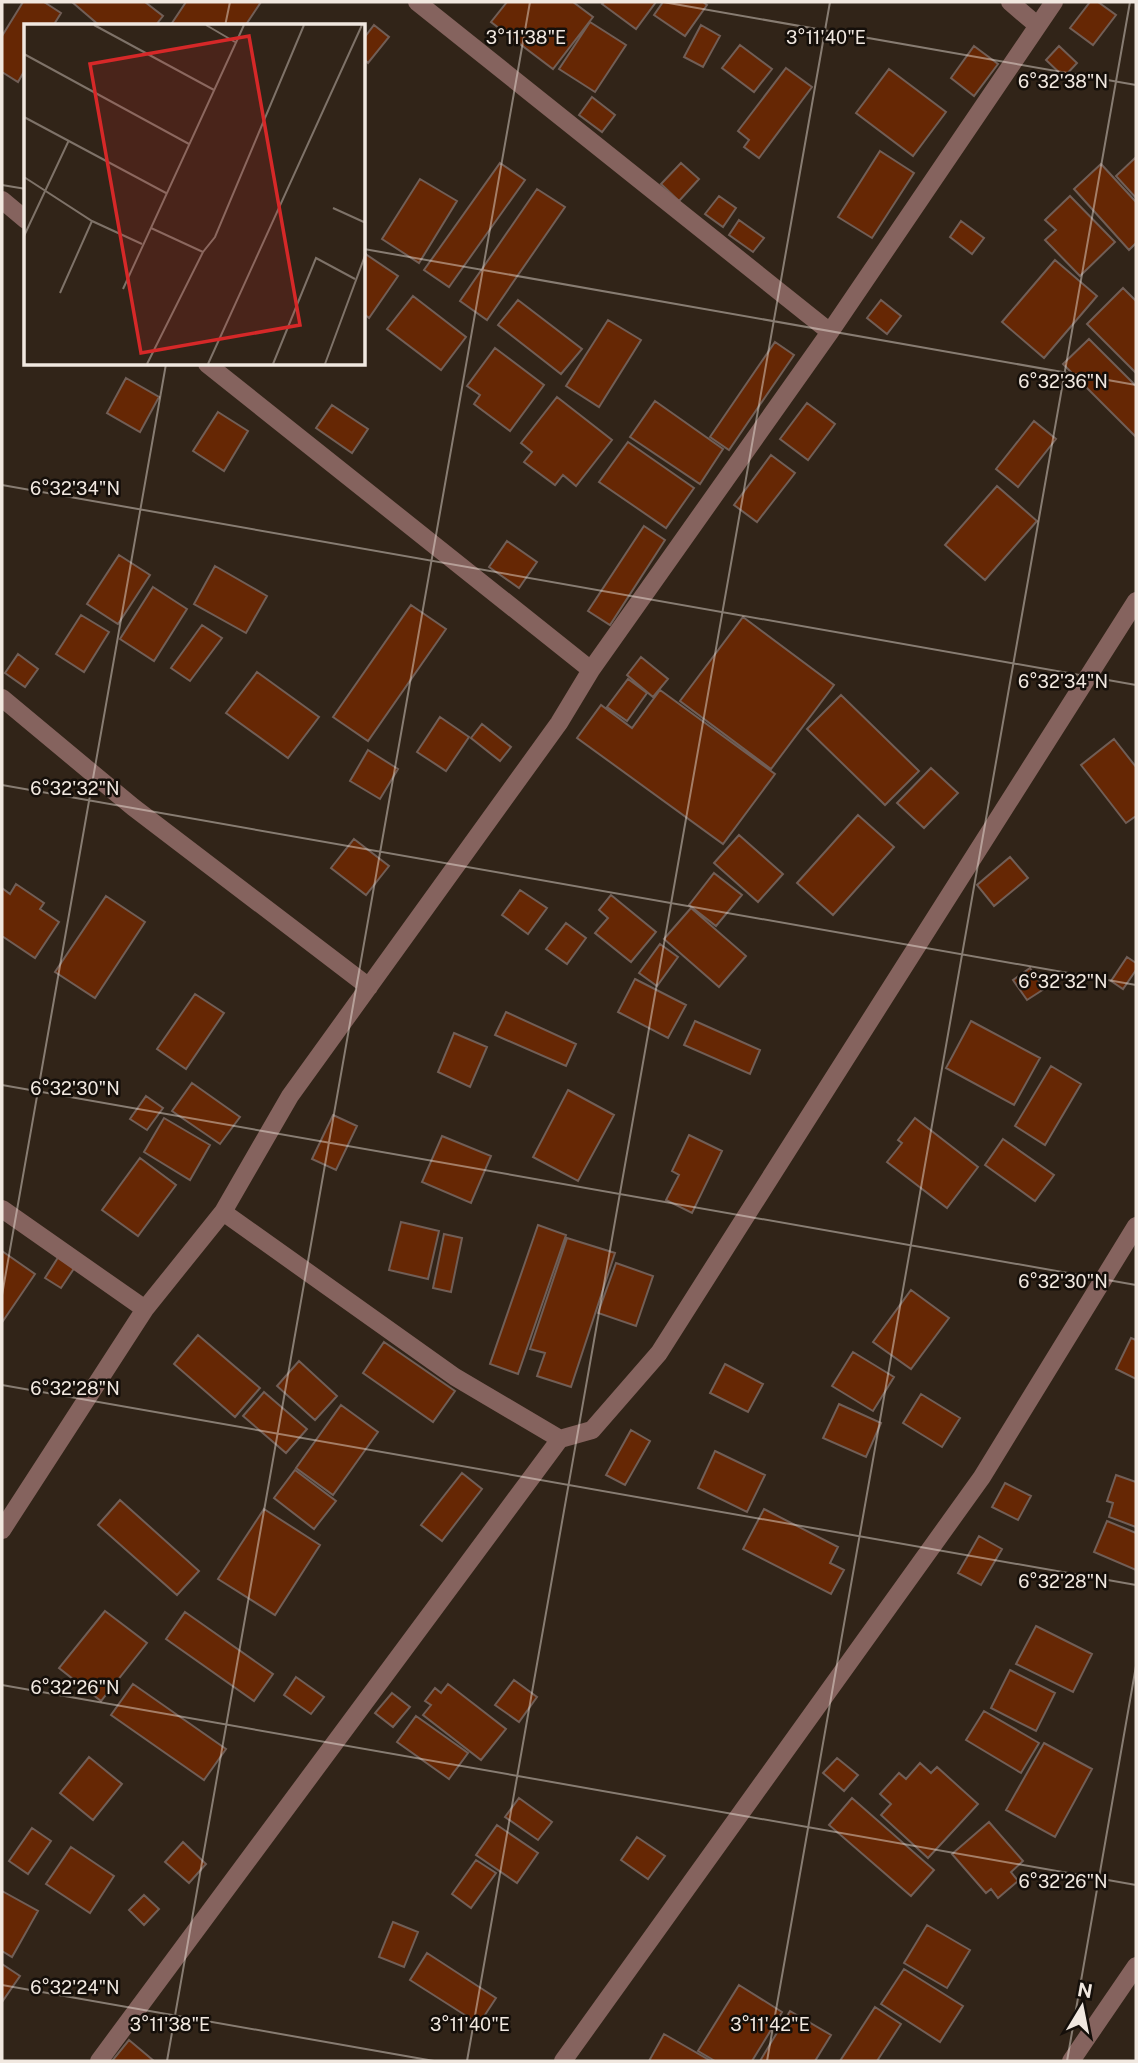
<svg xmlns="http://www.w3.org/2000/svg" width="1138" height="2063" font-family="'Public Sans',sans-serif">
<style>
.building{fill:#662704;stroke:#715e56;stroke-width:2}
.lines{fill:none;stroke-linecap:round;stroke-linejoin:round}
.minor{stroke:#85635e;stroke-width:18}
.ticks{fill:none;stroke:#f1e8e0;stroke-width:2;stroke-opacity:0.45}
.inset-road{fill:none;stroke:#7e7268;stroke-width:2}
.view{fill:#d62828;fill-opacity:0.15;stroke:#d62828;stroke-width:3.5}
.inset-edge{fill:none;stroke:#f1e8e0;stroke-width:3.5}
.ticks-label{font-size:18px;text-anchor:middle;fill:#f1e8e0;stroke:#150f0a;stroke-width:5;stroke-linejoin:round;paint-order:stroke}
</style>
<rect width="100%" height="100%" fill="#312418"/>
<!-- building -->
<path class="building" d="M23 2H44L61 13 53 26H26V68L18 82 2 72V36Z
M72 2H145L163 16 155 26H100Z
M186 2H261L245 26H170Z
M507 2H573L593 17 553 69 491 22Z
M604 2H656L636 29 602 4Z
M663 2H703L707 5 685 36 654 15Z
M1090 2H1098L1116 15 1093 45 1070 28Z
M590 22 626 45 595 92 559 69Z
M374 25 389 37 368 63 364 59V38Z
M701 25 720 36 703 67 684 57Z
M740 45 772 69 754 92 722 68Z
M974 46 998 64 974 96 951 78Z
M1059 46 1077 63 1064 77 1046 60Z
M786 68 812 87 759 158 744 147 749 140 738 131Z
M889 69 946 112 913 156 856 113Z
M592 97 615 115 602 132 579 115Z
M880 151 914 173 872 238 838 217Z
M1136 157V198L1116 176Z
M500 163 525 180 449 287 424 270Z
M681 163 699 179 679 201 661 184Z
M1101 164 1136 202V243L1129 250 1074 189Z
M420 179 457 201 419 263 382 239Z
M537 189 565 207 487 320 460 301Z
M719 196 736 208 723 227 705 214Z
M1070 196 1115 242 1080 276 1045 240 1056 230 1045 220Z
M739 220 764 238 753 252 729 235Z
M961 221 984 238 972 254 950 237Z
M364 253 398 276 369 318 364 314Z
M1055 260 1097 296 1044 358 1002 322Z
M1123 288 1136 301V373L1087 324Z
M413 296 466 337 441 370 387 329Z
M518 300 582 349 561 374 498 325Z
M881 300 901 316 887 334 867 318Z
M608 320 641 340 599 407 566 386Z
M1089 339 1136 386V437L1063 364Z
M775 342 794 355 729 450 710 437Z
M495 348 544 385 510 431 474 404 480 395 467 386Z
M126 378 159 397 140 432 107 413Z
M557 397 612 440 576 486 563 475 555 485 524 462 532 452 521 443Z
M655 401 723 449 700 484 630 437Z
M807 403 835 424 808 460 780 439Z
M332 405 368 429 352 453 316 428Z
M218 412 248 431 224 471 193 451Z
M1034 421 1056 439 1018 487 996 469Z
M628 442 694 488 666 528 599 482Z
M771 455 795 473 757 522 734 505Z
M997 486 1037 521 985 580 945 545Z
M644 526 665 540 610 625 588 611Z
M507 541 537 562 519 588 489 567Z
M119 555 150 575 118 624 87 604Z
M215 566 267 596 246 633 194 604Z
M153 587 187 609 154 661 120 639Z
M411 605 446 629 368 741 333 717Z
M81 615 109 632 84 672 56 654Z
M743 617 834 685 771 769 680 701Z
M202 625 222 638 190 681 171 668Z
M18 654 38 669 25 687 5 673Z
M641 657 668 679 653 697 627 675Z
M257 672 319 717 288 758 226 713Z
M628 679 647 693 627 721 607 707Z
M660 690 775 774 723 844 577 738 601 705 632 728Z
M841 695 919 771 885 805 807 729Z
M440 717 469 737 446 771 417 752Z
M482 724 511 747 500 761 471 738Z
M1114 739 1136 767V816L1126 823 1081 765Z
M368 750 398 769 380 799 350 781Z
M931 768 958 793 924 828 897 803Z
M858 815 894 847 833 915 797 883Z
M739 835 783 874 758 902 714 863Z
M354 839 389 866 366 895 331 868Z
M1010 857 1028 878 994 906 977 885Z
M714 873 742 895 716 926 689 905Z
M16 884 44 903 40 909 59 922 35 958 2 936V888L10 894Z
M520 890 547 908 528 934 502 915Z
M611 895 656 932 631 962 595 933 608 918 599 910Z
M106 896 145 922 95 998 55 972Z
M691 908 746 956 719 987 664 939Z
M566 923 586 938 567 964 546 949Z
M660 944 678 957 657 986 639 973Z
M1127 957 1136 963V970L1123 989 1111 981Z
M1030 968 1044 989 1027 1000 1013 980Z
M635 979 686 1005 668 1038 618 1012Z
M195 994 224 1013 186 1069 157 1049Z
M506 1012 576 1044 566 1066 495 1035Z
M695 1021 760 1050 750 1074 684 1045Z
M971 1021 1040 1058 1014 1105 946 1068Z
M454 1033 487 1047 470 1087 438 1072Z
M1051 1066 1081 1084 1045 1145 1015 1126Z
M192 1083 240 1117 220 1144 172 1111Z
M568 1090 614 1115 578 1181 533 1157Z
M146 1096 163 1108 147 1130 130 1119Z
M333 1115 357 1126 336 1170 312 1159Z
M164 1118 210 1145 190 1180 144 1152Z
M915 1118 978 1167 947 1208 887 1162 902 1143 898 1140Z
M689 1135 722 1151 692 1213 666 1200 679 1175 672 1171Z
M442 1136 491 1156 471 1203 422 1182Z
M1003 1139 1054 1175 1035 1201 985 1165Z
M140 1158 176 1185 138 1236 102 1210Z
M401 1222 439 1231 428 1279 389 1270Z
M538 1225 566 1235 518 1374 490 1364Z
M444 1234 462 1238 451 1292 433 1288Z
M567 1238 615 1253 571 1387 537 1376 545 1353 530 1349Z
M2 1251 35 1274 3 1321 2 1320Z
M59 1256 75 1267 61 1288 45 1278Z
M616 1263 653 1276 636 1326 598 1313Z
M911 1290 949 1318 911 1369 873 1342Z
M198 1335 260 1388 235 1417 174 1364Z
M1131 1338 1136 1340V1379L1116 1369Z
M384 1342 455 1391 433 1422 363 1373Z
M853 1352 894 1377 873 1411 832 1386Z
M299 1361 337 1396 315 1420 277 1386Z
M725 1364 763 1384 748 1412 710 1393Z
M264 1392 307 1429 286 1453 243 1416Z
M921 1394 960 1418 942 1447 903 1423Z
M839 1404 881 1423 866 1457 823 1438Z
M341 1405 378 1432 333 1495 296 1468Z
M631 1430 650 1441 625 1485 606 1475Z
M715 1451 765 1475 747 1512 698 1488Z
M295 1470 336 1501 314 1529 274 1498Z
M462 1473 482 1489 442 1541 421 1525Z
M1116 1475 1136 1482V1527L1109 1517 1113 1503 1107 1501Z
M1005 1483 1031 1496 1018 1520 992 1507Z
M120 1500 199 1571 177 1595 98 1525Z
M264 1509 320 1545 275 1615 218 1579Z
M764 1509 838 1547 830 1563 844 1570 831 1594 743 1549Z
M1107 1521 1136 1533V1570L1094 1552Z
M979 1536 1002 1549 981 1585 958 1573Z
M105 1611 147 1643 101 1701 59 1668Z
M185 1612 273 1674 254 1701 166 1639Z
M1036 1626 1092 1654 1073 1692 1016 1664Z
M1010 1670 1055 1693 1036 1731 991 1708Z
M296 1677 324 1697 311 1714 284 1695Z
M514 1680 537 1697 519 1722 495 1705Z
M133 1684 226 1749 204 1780 111 1715Z
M448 1684 506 1729 481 1760 423 1715 431 1705 425 1701 435 1688 441 1693Z
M392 1693 410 1707 393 1727 375 1713Z
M984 1711 1039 1743 1021 1773 966 1740Z
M416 1716 468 1753 449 1779 397 1742Z
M1044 1743 1092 1769 1055 1837 1006 1810Z
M89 1757 122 1784 93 1820 60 1793Z
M837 1758 858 1775 844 1791 823 1773Z
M920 1763 931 1773 937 1767 978 1804 928 1858 881 1815 891 1804 880 1794 899 1773 906 1779Z
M519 1798 552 1822 538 1840 505 1817Z
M852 1798 934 1870 911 1896 829 1825Z
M989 1822 1023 1861 1011 1872 1018 1881 998 1898 991 1889 986 1893 952 1854Z
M497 1825 538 1853 517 1883 476 1855Z
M32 1828 51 1841 28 1874 9 1861Z
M637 1837 665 1856 648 1879 621 1860Z
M183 1842 206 1864 189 1883 165 1862Z
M71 1847 114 1876 90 1913 46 1884Z
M476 1860 496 1873 471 1908 452 1894Z
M2 1891 38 1911 12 1957 2 1951Z
M144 1895 159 1909 144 1925 129 1910Z
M393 1922 418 1932 404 1967 379 1957Z
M927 1925 970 1950 947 1988 904 1963Z
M427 1953 496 1998 479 2024 410 1980Z
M2 1964 20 1976 2 2002Z
M904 1969 963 2006 940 2042 881 2004Z
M739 1985 782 2012 752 2061H715L698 2051Z
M875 2007 901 2024 877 2061H840Z
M790 2011 831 2035 815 2061H760Z
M664 2034 709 2060 708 2061H649Z
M129 2040 154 2061H112Z"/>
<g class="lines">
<!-- minor -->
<path class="minor" d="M417 2 830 332
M1010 2 1037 25
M2 200 26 220
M207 364 591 670
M2 698 133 807 369 987
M2 1209 145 1309
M223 1212 455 1377 560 1439
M2 1530 145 1309 223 1212 290 1096 559 723 591 670 830 332 1054 2
M99 2061 560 1439 592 1430 659 1353 1136 601
M563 2061 982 1477 1136 1226
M1071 2061 1136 1966"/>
</g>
<!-- ticks -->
<path class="ticks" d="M663 2 1136 85M225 26 230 2M2 185 26 189M364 249 1136 385M2 485 1136 685M2 785 1136 985M2 1085 1136 1285M2 1295 166 364M2 1385 1136 1585M2 1685 1136 1885M2 1985 434 2061M167 2061 530 2M467 2061 830 2M767 2061 1130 2M1067 2061 1136 1666"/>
<!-- overview -->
<g transform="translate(24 24)">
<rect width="341" height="341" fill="#312418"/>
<path class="inset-road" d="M70 1 190 66M182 1 211 18M0 30 165 120M0 93 142 169M0 153 68 197 118 220M309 184 342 199M127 204 179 228M0 212 45 116M99 265 220 1M36 269 68 197M123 340 179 228 191 213 280 1M184 340 338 1M249 340 292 234 331 255M301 340 342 229"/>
<path class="view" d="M225 12 276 301 117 329 66 40Z"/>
<rect width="341" height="341" class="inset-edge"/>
</g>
<g class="ticks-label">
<text x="526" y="44">3°11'38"E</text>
<text x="826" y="44">3°11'40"E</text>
<text x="1063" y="88">6°32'38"N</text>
<text x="1063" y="388">6°32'36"N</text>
<text x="75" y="495">6°32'34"N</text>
<text x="1063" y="688">6°32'34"N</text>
<text x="75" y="795">6°32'32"N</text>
<text x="1063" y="988">6°32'32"N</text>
<text x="75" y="1095">6°32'30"N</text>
<text x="1063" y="1288">6°32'30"N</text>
<text x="75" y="1395">6°32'28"N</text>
<text x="1063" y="1588">6°32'28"N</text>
<text x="75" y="1694">6°32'26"N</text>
<text x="1063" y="1888">6°32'26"N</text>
<text x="75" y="1994">6°32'24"N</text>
<text x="170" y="2031">3°11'38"E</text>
<text x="470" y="2031">3°11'40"E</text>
<text x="770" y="2031">3°11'42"E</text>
</g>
<!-- border -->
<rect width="1138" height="2063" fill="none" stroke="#f1e8e0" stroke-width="7"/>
<!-- north arrow -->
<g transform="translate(1082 2007) rotate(10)" stroke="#150f0a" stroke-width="5" paint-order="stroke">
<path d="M0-5L12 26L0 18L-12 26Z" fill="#f1e8e0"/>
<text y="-10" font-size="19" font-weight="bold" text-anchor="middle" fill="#f1e8e0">N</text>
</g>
</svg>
